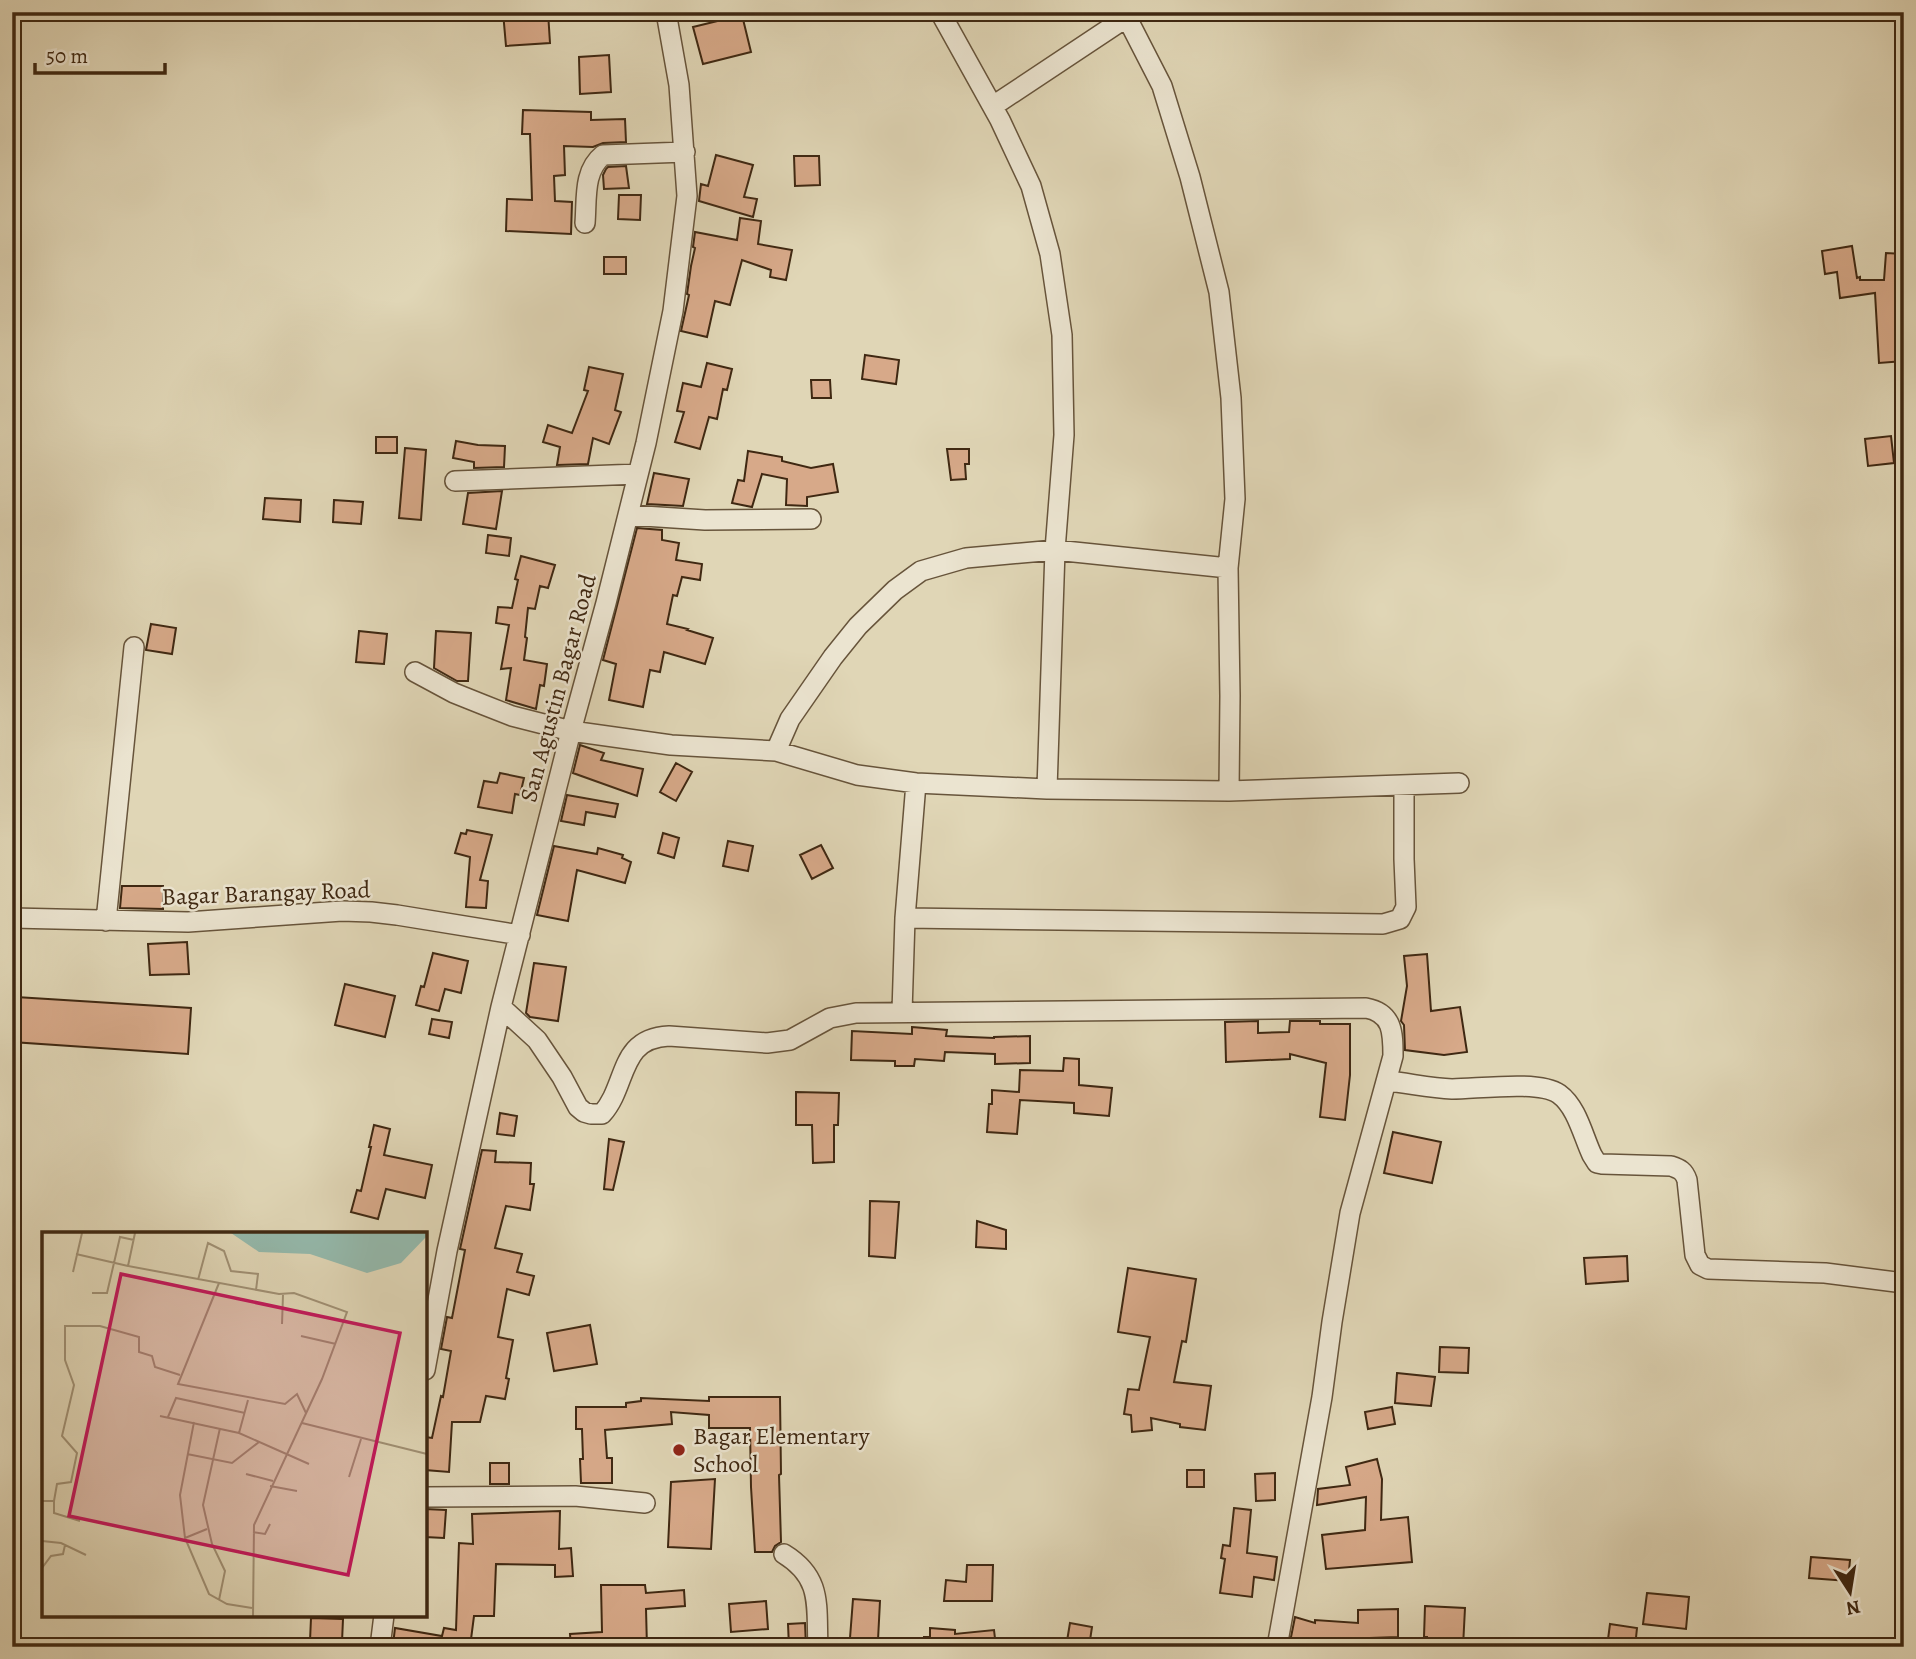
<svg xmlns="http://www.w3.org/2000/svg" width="1916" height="1659" font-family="Alegreya,serif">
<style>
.building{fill:#d7a989;stroke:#3f2812;stroke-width:2}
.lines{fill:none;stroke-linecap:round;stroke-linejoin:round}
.minor-casing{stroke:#67543b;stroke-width:22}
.minor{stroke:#ebe4d0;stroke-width:19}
.poi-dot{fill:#8f2418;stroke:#ebe4d0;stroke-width:2.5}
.labels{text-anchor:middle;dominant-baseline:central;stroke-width:5;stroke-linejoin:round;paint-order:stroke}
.street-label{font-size:24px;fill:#3f2812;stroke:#ebe4d0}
.poi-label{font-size:24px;fill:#3f2812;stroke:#ebe4d0;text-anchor:start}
.inset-road{fill:none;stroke:#a09074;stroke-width:2}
.view{fill:#c2185b;fill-opacity:0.15;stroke:#c2185b;stroke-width:3.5}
.inset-edge{fill:none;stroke:#3f2812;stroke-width:3.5}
</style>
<rect width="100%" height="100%" fill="#e0d6b6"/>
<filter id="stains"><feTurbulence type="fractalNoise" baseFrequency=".00286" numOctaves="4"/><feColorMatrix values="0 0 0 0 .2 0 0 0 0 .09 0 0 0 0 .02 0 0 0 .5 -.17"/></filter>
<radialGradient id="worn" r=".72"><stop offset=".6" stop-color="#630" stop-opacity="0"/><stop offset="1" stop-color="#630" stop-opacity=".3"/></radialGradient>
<!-- building -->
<path class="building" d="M503 12H548L550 43 506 46Z
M742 15 751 52 703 64 693 27Z
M609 55 611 92 580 94 579 57Z
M523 110 591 112V120L625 119 626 142 603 143 593 147 564 146 565 175 554 176 555 201 572 202 571 234 506 231 507 199 532 200 530 134H522Z
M716 155 753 165 744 197 757 199 753 217 699 201 701 184 708 186Z
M794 156H819L820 185 795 186Z
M626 166 629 188 604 189 603 175 606 169 608 167Z
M619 195H641L640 220 618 219Z
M740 218 761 221 758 244 792 250 786 280 770 277 771 270 742 260 730 305 715 301 707 337 681 331 689 295 687 294 691 266 695 248 693 247 695 232 737 240Z
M1852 246 1857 278 1860 277V280H1884L1886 253 1904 254V361L1879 363 1875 293 1840 298 1837 272 1825 274 1822 251Z
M604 257H626V274H604Z
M865 355 899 360 896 384 862 379Z
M707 363 732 369 727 390 723 389 717 419 709 417 700 449 675 442 684 412 677 411 683 383 701 387Z
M589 367 623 374 615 410 621 412 609 444 593 438 588 464 557 465 560 447 543 442 548 425 572 433 588 391 584 390Z
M811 380H830L831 398H812Z
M1891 436 1894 463 1868 466 1865 439Z
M376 437H397V453H376Z
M456 441 478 445 505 446 504 467 474 468V462L453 458Z
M405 448 426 450 421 520 399 518Z
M947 449H969V464H965L966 479 951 480Z
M748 451 782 457V461L811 468 833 464 838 492 807 497V506L786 505 787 479 762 474 752 507 732 503 738 480 744 481Z
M654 473 689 479 683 506 647 504Z
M502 491 496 529 463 524 468 493Z
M265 498 301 500 300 522 263 519Z
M334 500 363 502 361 524 333 522Z
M637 528 662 530V540L679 543 676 560 702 564 700 580 682 577 677 596 673 595 667 624 688 629 687 630 713 638 705 664 664 652 660 672 650 670 643 707 609 700 616 664 603 660Z
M488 535 511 538 509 556 486 553Z
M521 556 555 565 548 588 540 586 535 609 528 608 525 637 527 638 524 660 547 664 544 686 540 685 536 709 506 700 511 668 501 669 509 625 496 623 498 607 512 608 518 580 515 579Z
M151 624 176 628 172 654 146 650Z
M359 631 387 634 384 664 356 662Z
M436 631 471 633 468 681H457L434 668Z
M580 745 604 753 601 760 643 769 637 796 573 773Z
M676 763 692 772 676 801 660 792Z
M500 773 524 778 520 795 515 794 512 813 478 807 484 781 497 783Z
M567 795 618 804 615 817 586 812 584 825 561 821Z
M467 830 492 835 480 880 488 881 486 908 466 907 470 857 455 853 461 833 466 834Z
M663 833 679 838 674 858 658 853Z
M728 841 753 846 748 871 723 866Z
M821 845 833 868 812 879 800 855Z
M554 846 597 854 598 848 623 855 622 858 631 862 625 883 577 870 568 921 537 915Z
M122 886H163V909L120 908Z
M187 942 189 974 150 975 148 944Z
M433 953 468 961 461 993 445 989 439 1011 416 1005 421 986 424 987Z
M1427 954 1431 1011 1460 1007 1467 1052 1444 1055 1405 1050 1404 1025 1401 1021 1407 986 1404 956Z
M534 963 566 967 558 1021 530 1017 526 1013Z
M345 984 395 996 385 1037 335 1025Z
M16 997 191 1008 188 1054 12 1042Z
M432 1019 452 1022 449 1038 429 1034Z
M1258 1021V1033L1289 1032 1290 1021H1320V1024H1350V1075L1345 1120 1320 1117 1326 1063 1290 1054V1059L1226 1062 1225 1022Z
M912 1027 947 1030 946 1036 994 1038V1037L1030 1036V1063L995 1064V1054L945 1052 944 1061 915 1059 914 1066H895V1061L851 1060 852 1031 912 1034Z
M1064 1058 1079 1059V1085L1112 1088 1109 1116 1074 1113V1103L1020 1100 1017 1134 987 1132 989 1104H992V1090L1019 1092 1020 1070 1063 1071Z
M796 1092 839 1093 838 1125H834V1162L813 1163 812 1125H796Z
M500 1113 517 1116 514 1136 497 1134Z
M374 1125 390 1129 384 1155 432 1165 425 1198 386 1189 378 1219 351 1212 357 1190 361 1191 371 1147H369Z
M1393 1132 1441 1142 1432 1183 1384 1173Z
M609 1139 624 1142 613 1190 604 1189Z
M482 1150 496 1151 495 1162 531 1163 530 1184H534L530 1210 506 1206 495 1248 522 1254 517 1272 534 1276 529 1295 507 1289 498 1337 513 1340 506 1378 509 1379 505 1399 486 1396 480 1422H452L449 1472 425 1470V1437L432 1438 441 1396 443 1397 451 1351 441 1349 447 1317 452 1318 465 1250 460 1249Z
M870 1201 899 1202 895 1258 869 1256Z
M977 1221 1006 1230V1249L976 1247Z
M1627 1256 1628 1281 1586 1284 1584 1258Z
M1128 1268 1196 1279 1186 1342 1182 1341 1174 1382 1211 1386 1205 1430 1180 1427V1424L1151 1418 1152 1430 1132 1432 1131 1415 1124 1414 1128 1389 1139 1390 1150 1337 1118 1332Z
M590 1325 597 1364 554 1371 547 1333Z
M1440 1347 1469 1348 1468 1373 1439 1372Z
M1397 1373 1435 1377 1431 1406 1395 1403Z
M709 1397H780L781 1474 779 1475 781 1542 775 1546 772 1552H755L751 1487 750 1428H709V1415L671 1412 672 1424 605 1430 607 1458H612V1483H581L580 1459H583L582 1429H576V1407H626V1403L641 1401V1398L709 1401Z
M1392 1407 1395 1424 1368 1429 1365 1412Z
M1377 1459 1382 1479 1381 1520 1408 1517 1412 1562 1326 1569 1322 1535 1365 1530 1366 1497 1317 1505 1318 1489 1350 1485 1346 1467Z
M490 1463H509V1484H490Z
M1187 1470H1204V1487H1187Z
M1275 1473V1500L1256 1501 1255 1474Z
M715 1479 711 1549 668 1547 671 1482Z
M1234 1508 1251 1510 1247 1553 1277 1557 1274 1580 1254 1577 1252 1597 1220 1593 1225 1559 1221 1558 1223 1545 1230 1546Z
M425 1509 446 1510 444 1538 425 1537Z
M560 1511 559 1549 571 1548 573 1576 555 1577V1565L496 1564 494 1616H474L470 1647H403L393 1645 395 1628 442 1636 444 1628 456 1630 459 1543 473 1544 472 1514Z
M1811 1557 1850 1560 1848 1581 1809 1578Z
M967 1565H993L992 1601H944L946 1580 966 1582Z
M601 1585H645L646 1593 684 1590 685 1606 646 1609 647 1647H571L570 1634 602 1632Z
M1647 1593 1689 1597 1686 1629 1643 1624Z
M853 1599 880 1601 878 1640 850 1638Z
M766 1601 768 1629 731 1632 729 1604Z
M1425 1606 1465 1608 1463 1647H1427V1637H1424Z
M1398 1609V1637L1342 1639V1642L1301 1638 1299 1645 1290 1642 1295 1617 1315 1623V1620L1358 1623V1610Z
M311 1618 343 1619 342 1642 310 1641Z
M805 1623 806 1647H789L788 1624Z
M1070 1623 1092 1627 1089 1647H1066Z
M1610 1624 1637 1628 1635 1647H1607Z
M930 1628 955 1630V1634L994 1630 996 1647H924V1637H930Z"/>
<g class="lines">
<defs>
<path id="minor" d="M940 12 1000 120 1031 186 1050 254 1062 335 1064 435 1055 550 1047 789
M1124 12 1162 86 1190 177 1219 292 1231 398 1235 499 1228 568 1230 696 1229 791
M993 106 1127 17
M585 223C587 199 583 171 603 155L685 152
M455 481 638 474
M628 515 705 520 811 519
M415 672 454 693 484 705 512 716 571 731 671 745 776 751 857 775 916 783 1047 789 1229 791 1459 783
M776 751 790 719 833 657 858 626 895 590 921 571 966 558 1055 550 1228 568
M12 918 188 922 342 911 371 912 397 915 520 935
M905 918 1383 924 1400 919 1406 907 1404 859V785
M106 921 134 647
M501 1007 537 1040 562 1077 578 1107 584 1112 591 1114H602C628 1085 618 1038 669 1036L767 1043 790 1040 830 1018 856 1013 1366 1008C1393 1013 1393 1033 1393 1056L1350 1213 1332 1322 1322 1397 1277 1647
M902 1012 905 918 916 783
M1387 1081C1408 1083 1430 1088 1452 1089 1478 1089 1539 1080 1559 1094 1577 1107 1583 1136 1592 1155L1597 1163 1602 1164 1671 1166C1680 1169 1684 1171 1687 1180L1695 1255 1700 1265 1708 1269 1825 1273 1904 1283
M425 1370 447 1251 501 1007 571 731 606 603 646 443 673 311 687 196 679 85 666 12
M425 1497 575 1496 645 1503
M784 1554C823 1578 816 1606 818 1647
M380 1647 384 1615"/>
</defs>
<!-- minor casing -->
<use href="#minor" class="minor-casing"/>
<!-- minor -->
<use href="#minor" class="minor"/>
</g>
<!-- markers -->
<circle class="poi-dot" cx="679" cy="1450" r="7"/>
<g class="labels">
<!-- street labels -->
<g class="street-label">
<text transform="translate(558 688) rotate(-75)">San Agustin Bagar Road</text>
<text transform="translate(266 893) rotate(-2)">Bagar Barangay Road</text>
</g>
<!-- poi labels -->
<g class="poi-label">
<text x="693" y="1436">Bagar Elementary<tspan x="693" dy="28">School</tspan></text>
</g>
</g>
<!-- overview -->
<g transform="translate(42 1232)">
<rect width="385" height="385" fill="#e0d6b6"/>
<path d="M189 1H385V4L359 31 325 41 268 22 217 20Z" fill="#94b9ac"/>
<path class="inset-road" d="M93 1 86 34 237 62 252 61 305 80 280 147 212 293 211 384M34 22 86 34M31 40 40 1M156 48 166 11 182 19 189 39 216 42 214 58M177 51 136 152 243 172 255 162 264 181M50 61H65L78 5 92 8M240 92 241 63M259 104 294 112M118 184 197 201 267 232M126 185 134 166 203 181M152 190 138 263 143 306 167 362 185 372 210 376M260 191 385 222M197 201 206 168M145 222 190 231 217 210M204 242 231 249M307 245 319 207M228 254 255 259M0 269H12L15 252 29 250 35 221 20 204 32 153 23 128V94H58L97 105V120L110 124 113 135 138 143M12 269V281L38 289M211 300 223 302 228 292M143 306 165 297M0 309 19 311 44 323M0 336 9 324 21 322 23 313M177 368 183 339 170 312 161 273 178 196"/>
<path class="view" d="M79 42 358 101 306 343 27 284Z"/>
<rect width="385" height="385" class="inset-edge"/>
</g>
<!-- margin -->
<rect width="1916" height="1659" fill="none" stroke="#e0d6b6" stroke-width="42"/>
<rect x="14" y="14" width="1888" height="1631" fill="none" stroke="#3f2812" stroke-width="3.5"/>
<rect x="21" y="21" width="1874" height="1617" fill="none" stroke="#3f2812" stroke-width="2"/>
<!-- north arrow -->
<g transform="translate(1850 1592) rotate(168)" stroke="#ebe4d0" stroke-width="5" paint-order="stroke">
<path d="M0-5L12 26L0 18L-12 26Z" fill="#3f2812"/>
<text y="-10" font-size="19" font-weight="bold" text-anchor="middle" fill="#3f2812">N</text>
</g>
<!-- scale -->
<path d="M35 63v10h130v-10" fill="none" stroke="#3f2812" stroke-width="3.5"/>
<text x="46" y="63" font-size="21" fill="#3f2812" stroke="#ebe4d0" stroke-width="5" paint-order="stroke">50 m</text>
<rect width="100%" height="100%" filter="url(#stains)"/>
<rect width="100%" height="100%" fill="url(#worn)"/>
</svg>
